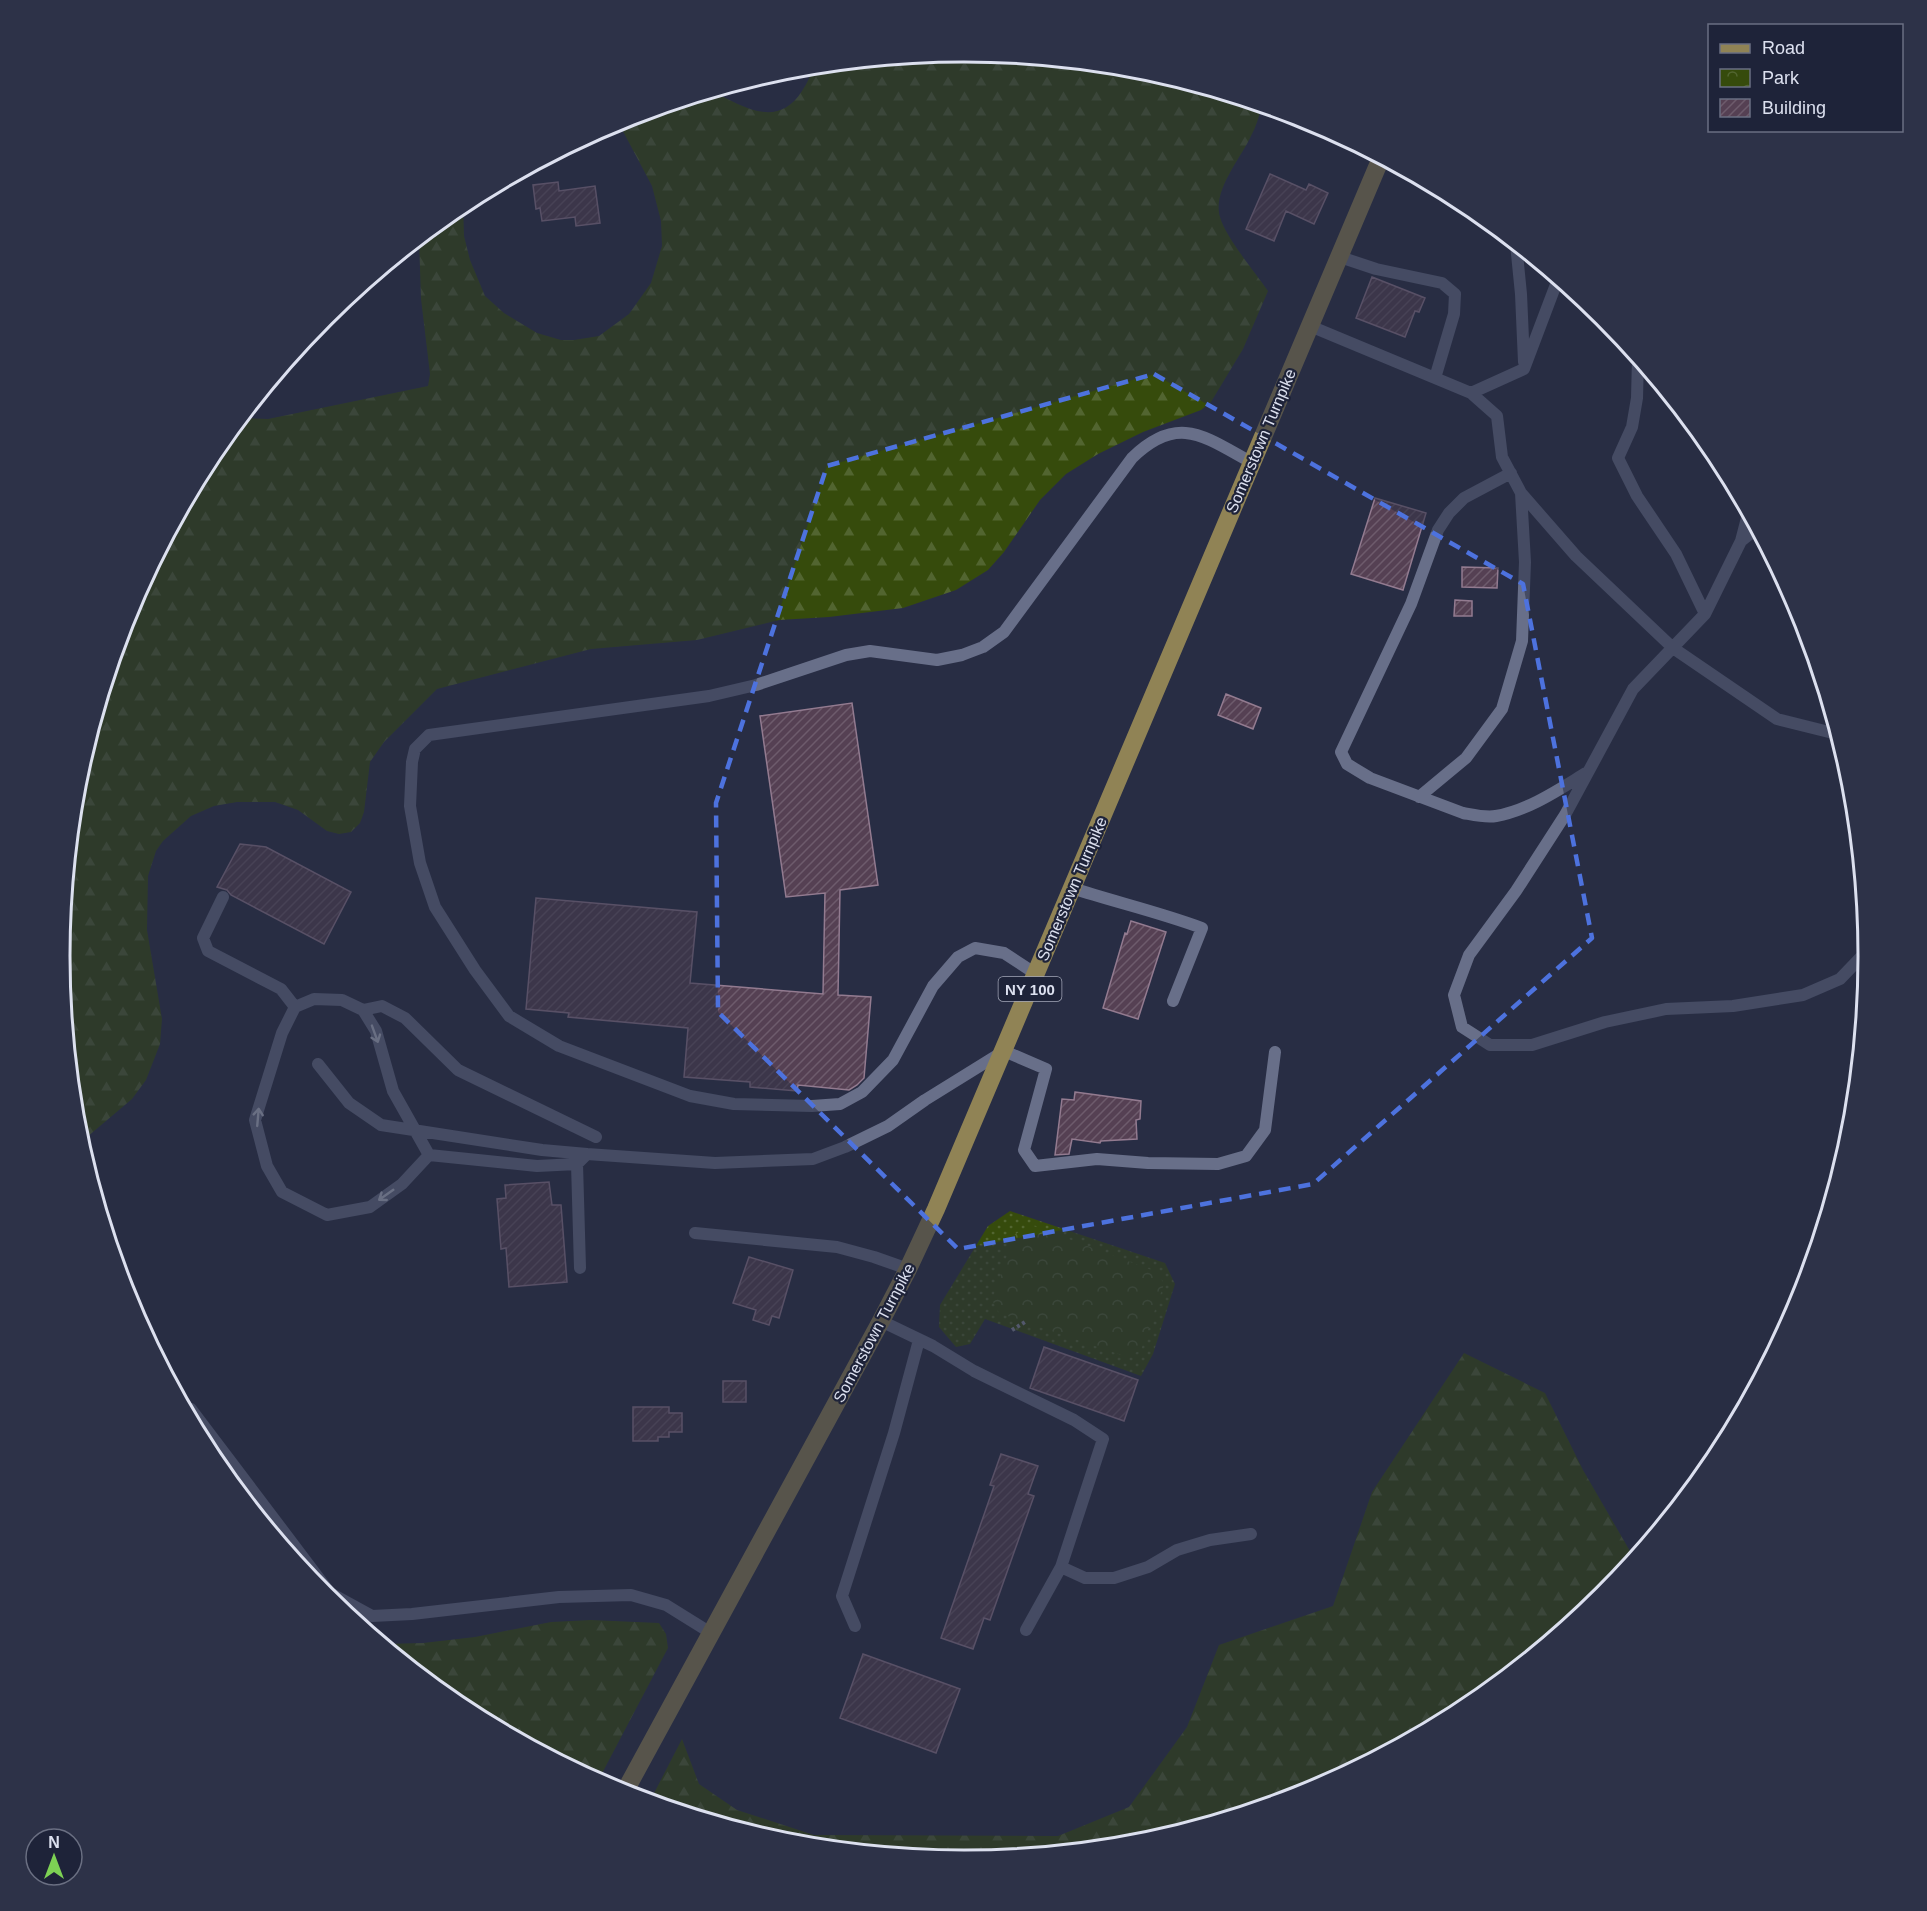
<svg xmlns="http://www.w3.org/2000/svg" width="1927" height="1911" font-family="Helvetica,sans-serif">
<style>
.grass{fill:url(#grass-dots)}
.forest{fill:url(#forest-firs)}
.park{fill:url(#park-crowns)}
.building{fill:url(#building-hatch);stroke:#937b90;stroke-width:1.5}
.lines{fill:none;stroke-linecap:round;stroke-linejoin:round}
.path{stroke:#878c9e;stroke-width:4;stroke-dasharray:3 3;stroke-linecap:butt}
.service{stroke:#686f89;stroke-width:12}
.primary{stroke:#908355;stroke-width:18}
.oneway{stroke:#b9bed0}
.marked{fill:none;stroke:#4d72de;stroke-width:4.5;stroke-dasharray:12 8;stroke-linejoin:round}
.labels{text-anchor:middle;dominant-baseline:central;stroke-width:4.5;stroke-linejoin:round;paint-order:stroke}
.shield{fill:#1e2339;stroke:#a3a7b8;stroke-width:1.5}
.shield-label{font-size:15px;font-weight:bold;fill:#dce0ef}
.street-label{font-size:16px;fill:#dce0ef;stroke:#1e2339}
.rim{fill:none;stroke:#dce0ef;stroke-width:3}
</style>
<defs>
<pattern id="grass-dots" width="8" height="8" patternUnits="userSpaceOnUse" patternTransform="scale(1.5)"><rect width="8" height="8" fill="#364b0c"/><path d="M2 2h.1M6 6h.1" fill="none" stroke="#526530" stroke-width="1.8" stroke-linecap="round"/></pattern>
<pattern id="forest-firs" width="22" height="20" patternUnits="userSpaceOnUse" patternTransform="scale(1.5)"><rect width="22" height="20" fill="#364b0c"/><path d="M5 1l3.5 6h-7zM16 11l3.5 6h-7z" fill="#526530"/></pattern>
<pattern id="park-crowns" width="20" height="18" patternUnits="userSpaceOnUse" patternTransform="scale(1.5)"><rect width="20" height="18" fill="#364b0c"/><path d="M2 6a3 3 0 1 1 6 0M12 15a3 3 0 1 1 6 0" fill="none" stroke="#526530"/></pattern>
<pattern id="building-hatch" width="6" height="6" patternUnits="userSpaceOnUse" patternTransform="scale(1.5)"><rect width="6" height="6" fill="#554053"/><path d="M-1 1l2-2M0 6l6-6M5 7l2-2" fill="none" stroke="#6d5b6c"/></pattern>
</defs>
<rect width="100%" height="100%" fill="#282d44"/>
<!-- grass -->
<path class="grass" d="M1010 1211 1165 1263 1175 1284 1153 1354 1141 1376 985 1319 970 1344 956 1347 939 1327 940 1305 988 1226Z"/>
<!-- forest -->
<path class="forest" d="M939 53 970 54 979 53 1140 68 1262 106C1259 116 1256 127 1251 136 1241 158 1212 191 1220 217 1226 238 1255 272 1268 291L1243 349 1211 402 1201 410 1143 432 1098 454 1066 474 1040 500 1004 552 988 570 956 590 903 608 829 617 779 620 697 640 591 649 437 689 384 742 370 762 364 812 360 823 351 832 339 834 327 831 298 810 275 802H237L214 806 191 816 163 841 156 851 148 876 147 930 162 1019 160 1044 146 1080 132 1099 80 1143 76 1132 59 955 76 779 128 609 212 453 240 418 268 419 428 386 430 374 421 299 419 238 461 203 463 202 464 236 470 260 485 296 504 313 537 333 561 340H574L599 336 629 314 651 283 662 246 661 221 652 186 617 120 711 91C743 106 777 130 802 91 807 83 811 76 813 66Z
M1464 1353 1545 1393 1583 1470 1634 1558 1603 1595 1466 1708 1309 1791 1140 1843 963 1860 787 1843 650 1801 682 1739 699 1784 737 1810 814 1835 1058 1836 1129 1807 1187 1727 1219 1645 1333 1606 1372 1492Z
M591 1620 659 1623 666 1634 668 1648 598 1781 461 1707 383 1644 423 1643 475 1637 551 1622Z"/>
<!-- park -->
<path class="park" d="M1031 1225 1157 1272 1164 1284 1141 1350 1127 1357 999 1313 992 1300 1014 1235Z"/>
<!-- building -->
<path class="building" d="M1270 174 1306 190 1309 184 1328 193 1314 224 1286 211 1274 241 1246 229Z
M558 182 559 191 595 186 600 223 576 226 575 217 542 221 540 208 536 209 533 185Z
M1372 277 1425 298 1419 312 1415 311 1405 337 1356 318Z
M1375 498 1426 513 1403 590 1351 574Z
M1462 567 1498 568 1497 588 1462 587Z
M1455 600 1472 601V616H1454Z
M1226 694 1261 708 1253 729 1218 715Z
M852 703 878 885 840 890 838 995 871 997 864 1078 857 1085 849 1090 798 1085 797 1091 750 1087V1082L684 1077 688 1028 568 1017 569 1013 526 1009 536 898 697 912 690 983 823 994 825 893 786 897 760 716Z
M240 844 266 847 351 892 324 944 231 895 227 890 217 887Z
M1131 921 1166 932 1138 1019 1103 1008 1125 933 1127 934Z
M1075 1092 1141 1101 1140 1119 1136 1120 1137 1139 1101 1141 1100 1143 1072 1139 1069 1154 1055 1155 1062 1099 1074 1100Z
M549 1182 552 1205H561L567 1282 509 1287 506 1248 501 1249 497 1199 506 1198 505 1185Z
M749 1257 793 1270 779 1318 772 1316 769 1325 753 1320 756 1310 733 1303Z
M1044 1347 1138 1380 1124 1421 1030 1388Z
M723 1381H746V1402H723Z
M633 1407H669V1413H682V1432H669V1437H658V1441H633Z
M1001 1454 1038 1466 1028 1494 1034 1496 990 1620 984 1618 973 1649 941 1638 994 1486 990 1485Z
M863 1654 960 1689 936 1753 840 1718Z"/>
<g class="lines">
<!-- path -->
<path class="path" d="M1012 1330 1025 1322"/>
<!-- service -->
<path class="service" d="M1516 244 1521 294 1524 362
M1340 257 1376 269 1442 283 1455 294 1454 314 1435 378
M1310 326 1471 393 1497 416 1502 457 1521 493 1576 556 1673 648 1777 719 1837 734
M1638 358 1637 398 1632 427 1618 458 1637 496 1676 554 1705 614
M1471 393 1524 369 1558 279
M1511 473 1464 498 1449 513 1438 530 1411 604 1341 752 1347 764 1370 778 1463 813C1474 815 1486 818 1496 816 1529 810 1558 790 1586 773
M1756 529 1741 541 1705 614 1633 689 1565 815 1516 891 1469 955 1454 995 1462 1027 1490 1045H1532L1605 1022 1666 1009 1733 1006 1803 995 1840 979 1865 953 1867 947
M1741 541 1748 514
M1419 797 1466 758 1502 709 1522 641 1525 562 1521 493
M1072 888C1115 902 1159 912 1202 928L1173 1001
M223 897 203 938 208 951 281 989 295 1007
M1036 974 1004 953 975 948 958 957 933 986 893 1060 862 1092 840 1104 812 1106 734 1104 690 1096 559 1046 509 1016 475 970 435 907 420 863 410 806 412 762 415 749 429 735 709 696 756 685 846 655 870 651 937 660 962 655 983 647 1004 632 1132 458C1178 413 1205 437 1251 462
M363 1010 382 1006 405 1018 458 1070 596 1137
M318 1064 349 1103 381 1125 542 1150 587 1154
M429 1155 402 1184 370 1207 327 1215 282 1192 267 1166 255 1120 282 1033 295 1007 314 999 342 1000 363 1010 376 1031 393 1091 429 1155 537 1166 577 1164
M695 1233 837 1247 874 1257 908 1269
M580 1268 577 1164 587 1154 715 1163 813 1159 845 1147 888 1126 925 1100 1004 1051 1046 1069 1024 1150 1035 1166 1097 1159 1148 1163 1218 1164 1246 1156 1265 1130 1275 1052
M881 1321 933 1346 974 1371 1074 1420 1103 1439 1061 1567 1026 1630
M191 1409 330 1593 372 1616 412 1614 559 1597 631 1595 666 1605 711 1633
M1061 1567 1085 1578H1114L1148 1567 1177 1550 1210 1540 1251 1534
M855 1626 842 1596 894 1433 919 1340"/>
<!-- primary -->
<path class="primary" d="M624 1793 881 1321 908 1269 936 1209 1381 158"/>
</g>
<!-- one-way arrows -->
<defs><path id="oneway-shaft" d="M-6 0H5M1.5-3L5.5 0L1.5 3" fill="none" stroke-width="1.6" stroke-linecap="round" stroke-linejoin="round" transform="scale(1.5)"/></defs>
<g class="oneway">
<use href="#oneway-shaft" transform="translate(375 1034) rotate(70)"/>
<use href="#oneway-shaft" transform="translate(258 1117) rotate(-85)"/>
<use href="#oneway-shaft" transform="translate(386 1195) rotate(145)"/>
</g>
<!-- marked area -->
<path d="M0 0H1927V1911H0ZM1154 374 1523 584 1592 938 1313 1184 958 1249 718 1012 716 803 827 466Z" fill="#282d44" fill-opacity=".55" fill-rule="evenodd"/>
<path class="marked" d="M1154 374 1523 584 1592 938 1313 1184 958 1249 718 1012 716 803 827 466Z"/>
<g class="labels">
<!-- shield labels -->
<rect class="shield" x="998.5" y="977" width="63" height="24" rx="4.5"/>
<g class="shield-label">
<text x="1030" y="989">NY 100</text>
</g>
<!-- street labels -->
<g class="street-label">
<text transform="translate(1261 441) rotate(-67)">Somerstown Turnpike</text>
<text transform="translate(1072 889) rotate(-67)">Somerstown Turnpike</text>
<text transform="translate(874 1333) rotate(-62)">Somerstown Turnpike</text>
</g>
</g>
<!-- crop -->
<path d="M0 0H1927V1911H0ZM70 956a894 894 0 1 1 1788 0a894 894 0 1 1-1788 0Z" fill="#2d3248" fill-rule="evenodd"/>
<path class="rim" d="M70 956a894 894 0 1 1 1788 0a894 894 0 1 1-1788 0Z"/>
<!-- legend -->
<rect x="1708" y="24" width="195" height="108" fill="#1e2339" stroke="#6a6f82" stroke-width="1.5"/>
<rect x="1720" y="44" width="30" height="9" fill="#908355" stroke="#6a6f82" stroke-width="1.5"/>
<text x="1762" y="54" font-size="18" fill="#dce0ef">Road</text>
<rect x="1720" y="69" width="30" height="18" fill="url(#park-crowns)" stroke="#6a6f82" stroke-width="1.5"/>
<text x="1762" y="84" font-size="18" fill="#dce0ef">Park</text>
<rect x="1720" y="99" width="30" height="18" fill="url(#building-hatch)" stroke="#6a6f82" stroke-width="1.5"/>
<text x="1762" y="114" font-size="18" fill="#dce0ef">Building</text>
<!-- north arrow -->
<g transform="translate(54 1857)"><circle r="28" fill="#1e2339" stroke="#6a6f82" stroke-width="1.5"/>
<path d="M0-4.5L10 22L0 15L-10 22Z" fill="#7dd154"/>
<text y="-9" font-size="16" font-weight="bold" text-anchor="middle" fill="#dce0ef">N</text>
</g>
</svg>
